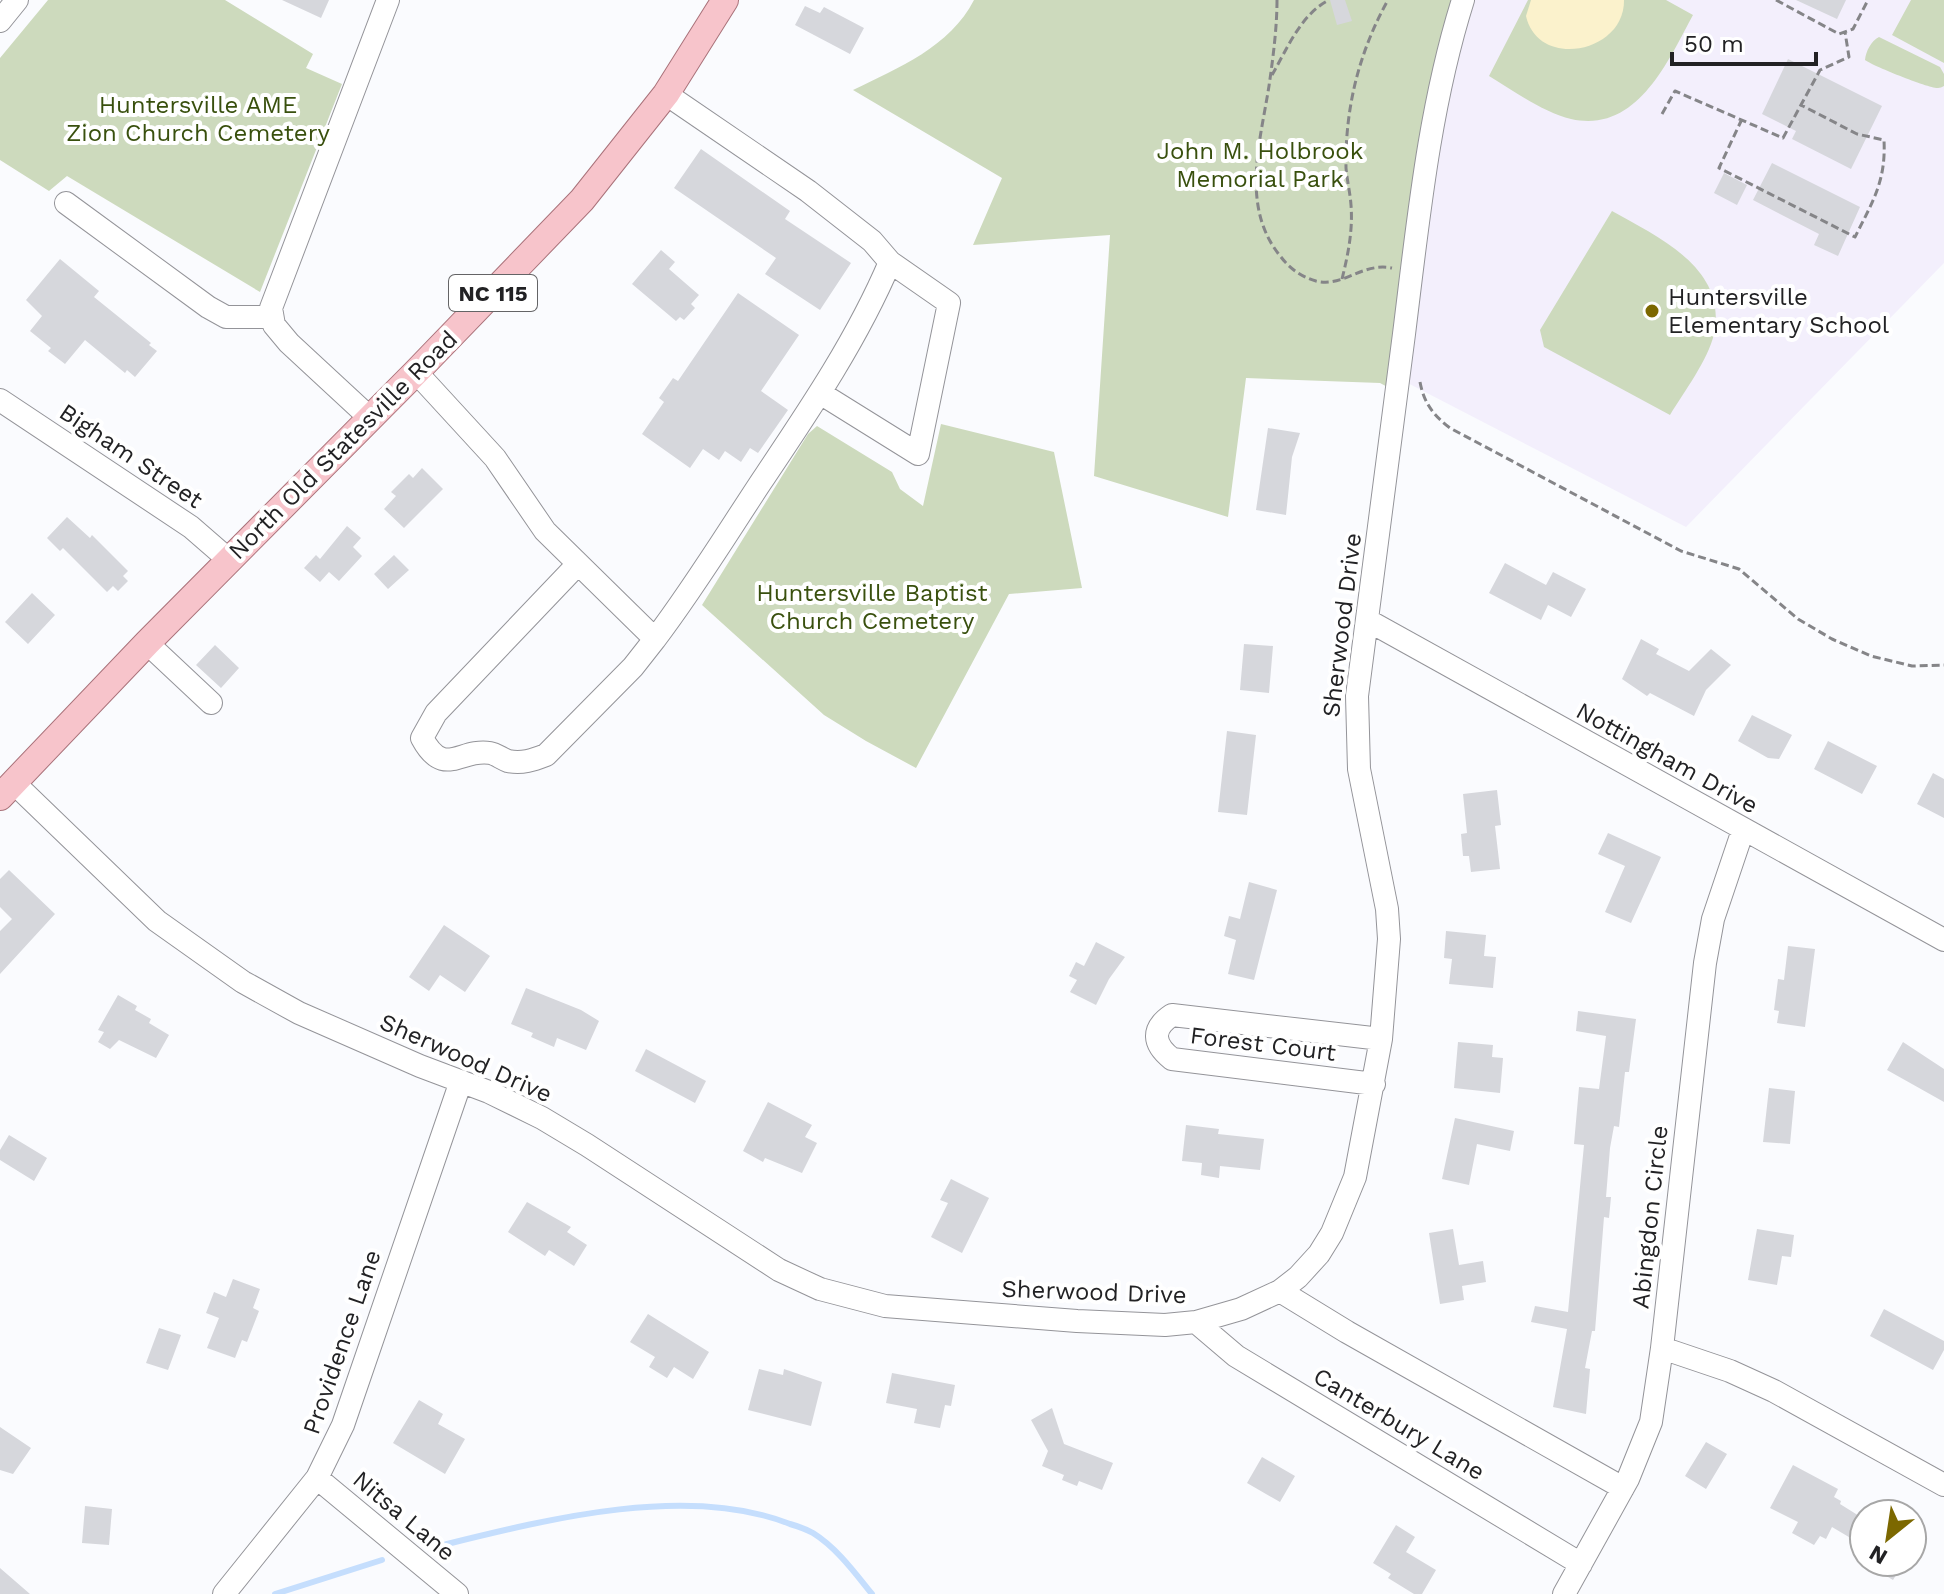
<svg xmlns="http://www.w3.org/2000/svg" width="1944" height="1594" font-family="'Work Sans',sans-serif">
<style>
.education{fill:#f3effc}
.green{fill:#cddabd}
.sand{fill:#fbf2cc}
.lines{fill:none;stroke-linecap:round;stroke-linejoin:round}
.stream{stroke:#c5defd;stroke-width:6}
.building{fill:#d6d7dc}
.minor-casing{stroke:#949499;stroke-width:24}
.major-casing{stroke:#a9727a;stroke-width:28}
.path{stroke:#858588;stroke-width:3;stroke-dasharray:8 4;stroke-linecap:butt}
.minor{stroke:#fff;stroke-width:22}
.major{stroke:#f7c4cb;stroke-width:26}
.poi-dot{fill:#7c6800;stroke:#fff;stroke-width:3}
.labels{text-anchor:middle;dominant-baseline:central;stroke-width:8;stroke-linejoin:round;paint-order:stroke}
.shield{fill:#fff;stroke:#646466;stroke-width:2}
.shield-label{font-size:22px;font-weight:bold;fill:#222224}
.park-label{font-size:24px;fill:#39500e;stroke:#fff}
.poi-label{font-size:24px;fill:#222224;stroke:#fff;text-anchor:start}
.street-label{font-size:24px;fill:#222224;stroke:#fff}
</style>
<rect width="100%" height="100%" fill="#fafbfe"/>
<!-- education -->
<path class="education" d="M1463 0H1944V263L1686 527 1398 378Z"/>
<!-- green -->
<path class="green" d="M48 0H225L313 54 306 68 342 84 260 292 67 176 49 191 0 160V58Z
M974 0H1463L1397 392 1380 383 1246 378 1228 517 1094 476 1110 235 973 245 1002 178 853 90C898 68 950 47 974 0Z
M1528 0H1666L1693 15C1668 61 1637 134 1571 119 1544 113 1512 90 1489 76Z
M1911 0H1944V63L1892 35Z
M1879 37 1940 67 1944 74V86C1942 87 1940 88 1938 88 1930 89 1871 65 1865 60 1866 51 1871 41 1879 37Z
M1612 211C1658 237 1728 268 1714 334 1708 360 1684 392 1670 415L1544 347 1540 330Z
M941 424 1054 452 1082 588 1009 594 916 768 866 741 824 715 702 605 808 434 817 426 892 472 900 489 923 506Z"/>
<!-- sand -->
<path class="sand" d="M1531 0H1624C1625 53 1538 70 1526 16Z"/>
<g class="lines">
<!-- stream -->
<path class="stream" d="M439 1546C544 1520 687 1483 790 1524 797 1526 806 1529 813 1533 837 1548 855 1573 872 1594
M275 1594 382 1560"/>
</g>
<!-- building -->
<path class="building" d="M282 0H329L321 18Z
M1330 0H1345L1352 21 1337 25Z
M1796 0H1846L1837 19Z
M805 6 820 13 824 7 864 28 850 54 795 25Z
M1788 59 1882 106 1851 169 1792 139 1796 131 1762 114Z
M701 149 790 211 785 219 851 263 820 310 765 274 776 258 674 188Z
M1772 163 1860 207 1838 256 1814 245 1819 234 1753 200Z
M1724 173 1747 185 1737 205 1714 193Z
M661 250 675 262 669 269 699 295 691 304 695 308 684 320 680 317 676 321 632 284Z
M60 259 99 291 94 297 151 343 149 345 157 351 135 377 127 370 125 373 85 340 65 364 48 351 51 348 30 331 42 316 26 300Z
M738 293 799 335 761 391 788 410 758 453 750 448 741 462 725 451 719 460 703 449 690 468 642 434 664 402 659 398 673 378 678 381Z
M1268 428 1300 433 1292 457 1286 515 1256 510Z
M422 468 443 489 404 528 384 509 396 496 391 492 409 474 413 478Z
M67 517 90 538 92 535 128 571 123 576 128 581 118 591 113 586 107 592 63 548 60 551 47 538Z
M347 526 361 538 353 547 362 556 339 581 329 572 320 582 304 568 316 555 320 559Z
M394 555 409 570 388 589 374 574Z
M1505 563 1546 585 1553 572 1586 589 1571 617 1548 605 1541 620 1489 593Z
M32 593 55 615 28 644 5 622Z
M1641 639 1659 649 1656 654 1689 671 1711 649 1731 665 1706 690 1694 716 1650 693 1647 696 1622 679Z
M1244 644 1273 646 1269 693 1240 690Z
M215 645 239 668 221 688 196 665Z
M1752 715 1792 735 1779 759 1768 758 1738 741Z
M1227 731 1256 735 1247 815 1218 812Z
M1828 741 1877 766 1862 794 1814 769Z
M1933 773 1944 779V818L1917 804Z
M1497 790 1501 825 1495 826 1500 869 1471 872 1469 856H1463L1461 834 1467 833 1463 794Z
M1608 833 1661 857 1631 923 1605 912 1625 866 1598 854Z
M9 870 55 914 0 974V931L12 919 0 907V879Z
M1249 882 1277 890 1254 980 1228 974 1236 940 1224 936 1229 916 1240 919Z
M444 925 490 956 465 992 440 975 429 991 409 977Z
M1446 931 1486 935 1484 956 1496 957 1493 988 1449 984 1452 959 1444 958Z
M1096 942 1125 957 1109 979 1096 1005 1070 992 1077 980 1069 976 1076 962 1084 966Z
M1788 946 1815 949 1805 1027 1777 1023 1779 1011 1774 1010 1778 979 1784 980Z
M526 988 581 1010 599 1021 586 1050 557 1038 554 1047 531 1037 533 1033 511 1024Z
M118 995 137 1006 135 1010 151 1019 149 1023 169 1035 156 1058 119 1040 110 1049 98 1042 104 1032 98 1030Z
M1578 1011 1636 1019 1629 1072H1625L1619 1127 1614 1126 1610 1148 1606 1197H1611L1609 1218 1604 1217 1595 1331H1592L1585 1368 1590 1369 1586 1414 1553 1407 1567 1329 1531 1322 1535 1306 1568 1312 1584 1145 1574 1144 1579 1087 1599 1089 1606 1036 1576 1031Z
M1458 1042 1493 1045 1492 1057 1503 1058 1500 1093 1454 1088Z
M1903 1042 1944 1069V1102L1887 1070Z
M646 1049 706 1081 695 1103 635 1071Z
M1769 1088 1795 1091 1790 1144 1763 1142Z
M768 1102 812 1125 805 1137 817 1143 802 1173 765 1158 763 1162 743 1151Z
M1455 1118 1514 1131 1510 1151 1477 1144 1469 1185 1442 1179Z
M1186 1125 1219 1129 1218 1134 1264 1139 1260 1170 1220 1166 1219 1178 1201 1175 1202 1163 1182 1161Z
M9 1135 47 1158 34 1181 0 1160V1150Z
M951 1179 989 1198 962 1253 931 1237 948 1203 940 1200Z
M527 1202 571 1227 567 1232 587 1245 574 1266 549 1250 545 1256 508 1232Z
M1453 1229 1459 1265 1483 1261 1486 1282 1462 1286 1464 1300 1440 1304 1429 1233Z
M1757 1229 1794 1235 1791 1257 1782 1256 1777 1285 1748 1280Z
M233 1279 260 1289 253 1308 259 1311 247 1342 242 1340 235 1358 207 1348 219 1318 206 1313 214 1292 226 1297Z
M1884 1309 1944 1341V1350L1933 1370 1870 1336Z
M648 1314 709 1352 693 1379 674 1367 667 1378 649 1367 655 1357 630 1342Z
M159 1328 181 1335 168 1370 146 1363Z
M759 1369 783 1375 784 1369 822 1382 811 1426 748 1410Z
M892 1373 955 1385 951 1406 945 1405 940 1428 914 1423 917 1409 886 1403Z
M419 1400 443 1414 438 1424 465 1439 445 1474 393 1443Z
M1052 1408 1064 1444 1113 1463 1102 1490 1079 1481 1077 1486 1062 1480 1064 1475 1042 1466 1048 1451 1031 1420Z
M0 1427 31 1448 13 1474 0 1470Z
M1706 1442 1727 1454 1706 1489 1685 1476Z
M1262 1457 1295 1476 1280 1502 1247 1483Z
M1793 1465 1838 1489 1834 1497 1841 1501 1840 1504 1864 1519V1546L1832 1527 1826 1539 1820 1536 1814 1545 1792 1533 1798 1522 1770 1508Z
M85 1506 112 1509 109 1545 82 1543Z
M1396 1525 1415 1537 1406 1552 1436 1570 1422 1594H1414L1388 1578 1391 1574 1373 1563Z
M1863 1562H1904L1893 1580Z
M0 1568 30 1594H0Z"/>
<g class="lines">
<defs>
<path id="minor" d="M0 21 17 0
M66 203 208 307 226 317H272
M416 372 495 458 545 531 655 639C693 589 726 535 761 482 808 412 857 340 890 262L872 241 808 191 666 94
M820 393 918 454 949 303 890 262
M0 400 191 527 229 560
M370 418 289 343 274 325 271 308 388 0
M577 565 436 713 422 738C444 779 460 748 490 753 496 754 502 759 508 761 522 764 533 760 546 755L633 667 655 639
M1367 620 1944 940
M147 643 211 703
M14 783 157 921 243 982 299 1013 420 1066 489 1092 542 1118 587 1145 779 1270 820 1289 885 1306 1077 1321 1165 1325 1196 1322 1241 1309 1280 1291 1298 1277 1319 1254 1332 1233 1355 1177 1381 1039 1389 939 1387 909 1359 769 1357 696C1372 575 1389 455 1404 334 1418 222 1429 108 1463 0
M1374 1084 1172 1059C1153 1044 1151 1029 1172 1015L1381 1039
M1280 1291 1347 1332 1623 1488
M1196 1322 1236 1356 1581 1564
M1662 1348 1730 1371 1774 1391 1944 1485
M317 1478 457 1594
M224 1594 317 1478 343 1425 461 1081
M1564 1594 1628 1479 1651 1422 1662 1348 1705 963 1713 919 1743 830"/>
<path id="major" d="M0 797 147 643 416 372 582 200 666 94 725 0"/>
</defs>
<!-- minor casing -->
<use href="#minor" class="minor-casing"/>
<!-- major casing -->
<use href="#major" class="major-casing"/>
<!-- path -->
<path class="path" d="M1277 0C1277 28 1273 58 1269 86 1260 143 1240 208 1281 257 1290 269 1302 277 1316 281 1343 288 1362 262 1392 268
M1776 0 1839 34 1853 29 1868 0
M1272 75C1287 49 1301 14 1329 0
M1662 114 1675 91 1783 138 1820 70 1849 57 1845 32
M1742 119 1719 168 1855 237C1873 201 1886 181 1884 140L1857 134 1801 105
M1342 279C1348 255 1353 230 1351 205 1350 192 1347 180 1346 168 1345 108 1359 52 1388 0
M1420 382C1424 403 1433 415 1450 428L1681 551 1739 569 1798 619 1832 639 1871 656 1912 666 1944 665"/>
<!-- minor -->
<use href="#minor" class="minor"/>
<!-- major -->
<use href="#major" class="major"/>
</g>
<!-- markers -->
<circle class="poi-dot" cx="1652" cy="311" r="8"/>
<g class="labels">
<!-- shield labels -->
<rect class="shield" x="449" y="275" width="88" height="36" rx="6"/>
<g class="shield-label">
<text x="493" y="293">NC 115</text>
</g>
<!-- park labels -->
<g class="park-label">
<text x="198" y="105">Huntersville AME<tspan x="198" dy="28">Zion Church Cemetery</tspan></text>
<text x="1260" y="151">John M. Holbrook<tspan x="1260" dy="28">Memorial Park</tspan></text>
<text x="872" y="593">Huntersville Baptist<tspan x="872" dy="28">Church Cemetery</tspan></text>
</g>
<!-- poi labels -->
<g class="poi-label">
<text x="1668" y="297">Huntersville<tspan x="1668" dy="28">Elementary School</tspan></text>
</g>
<!-- street labels -->
<g class="street-label">
<text transform="translate(343 445) rotate(-45)">North Old Statesville Road</text>
<text transform="translate(131 456) rotate(34)">Bigham Street</text>
<text transform="translate(1342 625) rotate(-83)">Sherwood Drive</text>
<text transform="translate(1667 758) rotate(29)">Nottingham Drive</text>
<text transform="translate(1263 1044) rotate(7)">Forest Court</text>
<text transform="translate(466 1058) rotate(24)">Sherwood Drive</text>
<text transform="translate(1650 1217) rotate(-84)">Abingdon Circle</text>
<text transform="translate(1094 1292) rotate(2)">Sherwood Drive</text>
<text transform="translate(342 1342) rotate(-71)">Providence Lane</text>
<text transform="translate(1399 1424) rotate(31)">Canterbury Lane</text>
<text transform="translate(404 1516) rotate(40)">Nitsa Lane</text>
</g>
</g>
<!-- north arrow -->
<g transform="translate(1888 1538) rotate(210)"><circle r="38" fill="#ffffff" stroke="#a7a7a7" stroke-width="2"/>
<path d="M0-6L14 30L0 20L-14 30Z" fill="#7c6800"/>
<text y="-12" font-size="22" font-weight="bold" text-anchor="middle" fill="#222224">N</text>
</g>
<!-- scale -->
<path d="M1672 52v12h144v-12" fill="none" stroke="#222224" stroke-width="4"/>
<text x="1684" y="52" font-size="24" fill="#222224" stroke="#ffffff" stroke-width="6" paint-order="stroke">50 m</text>
</svg>
